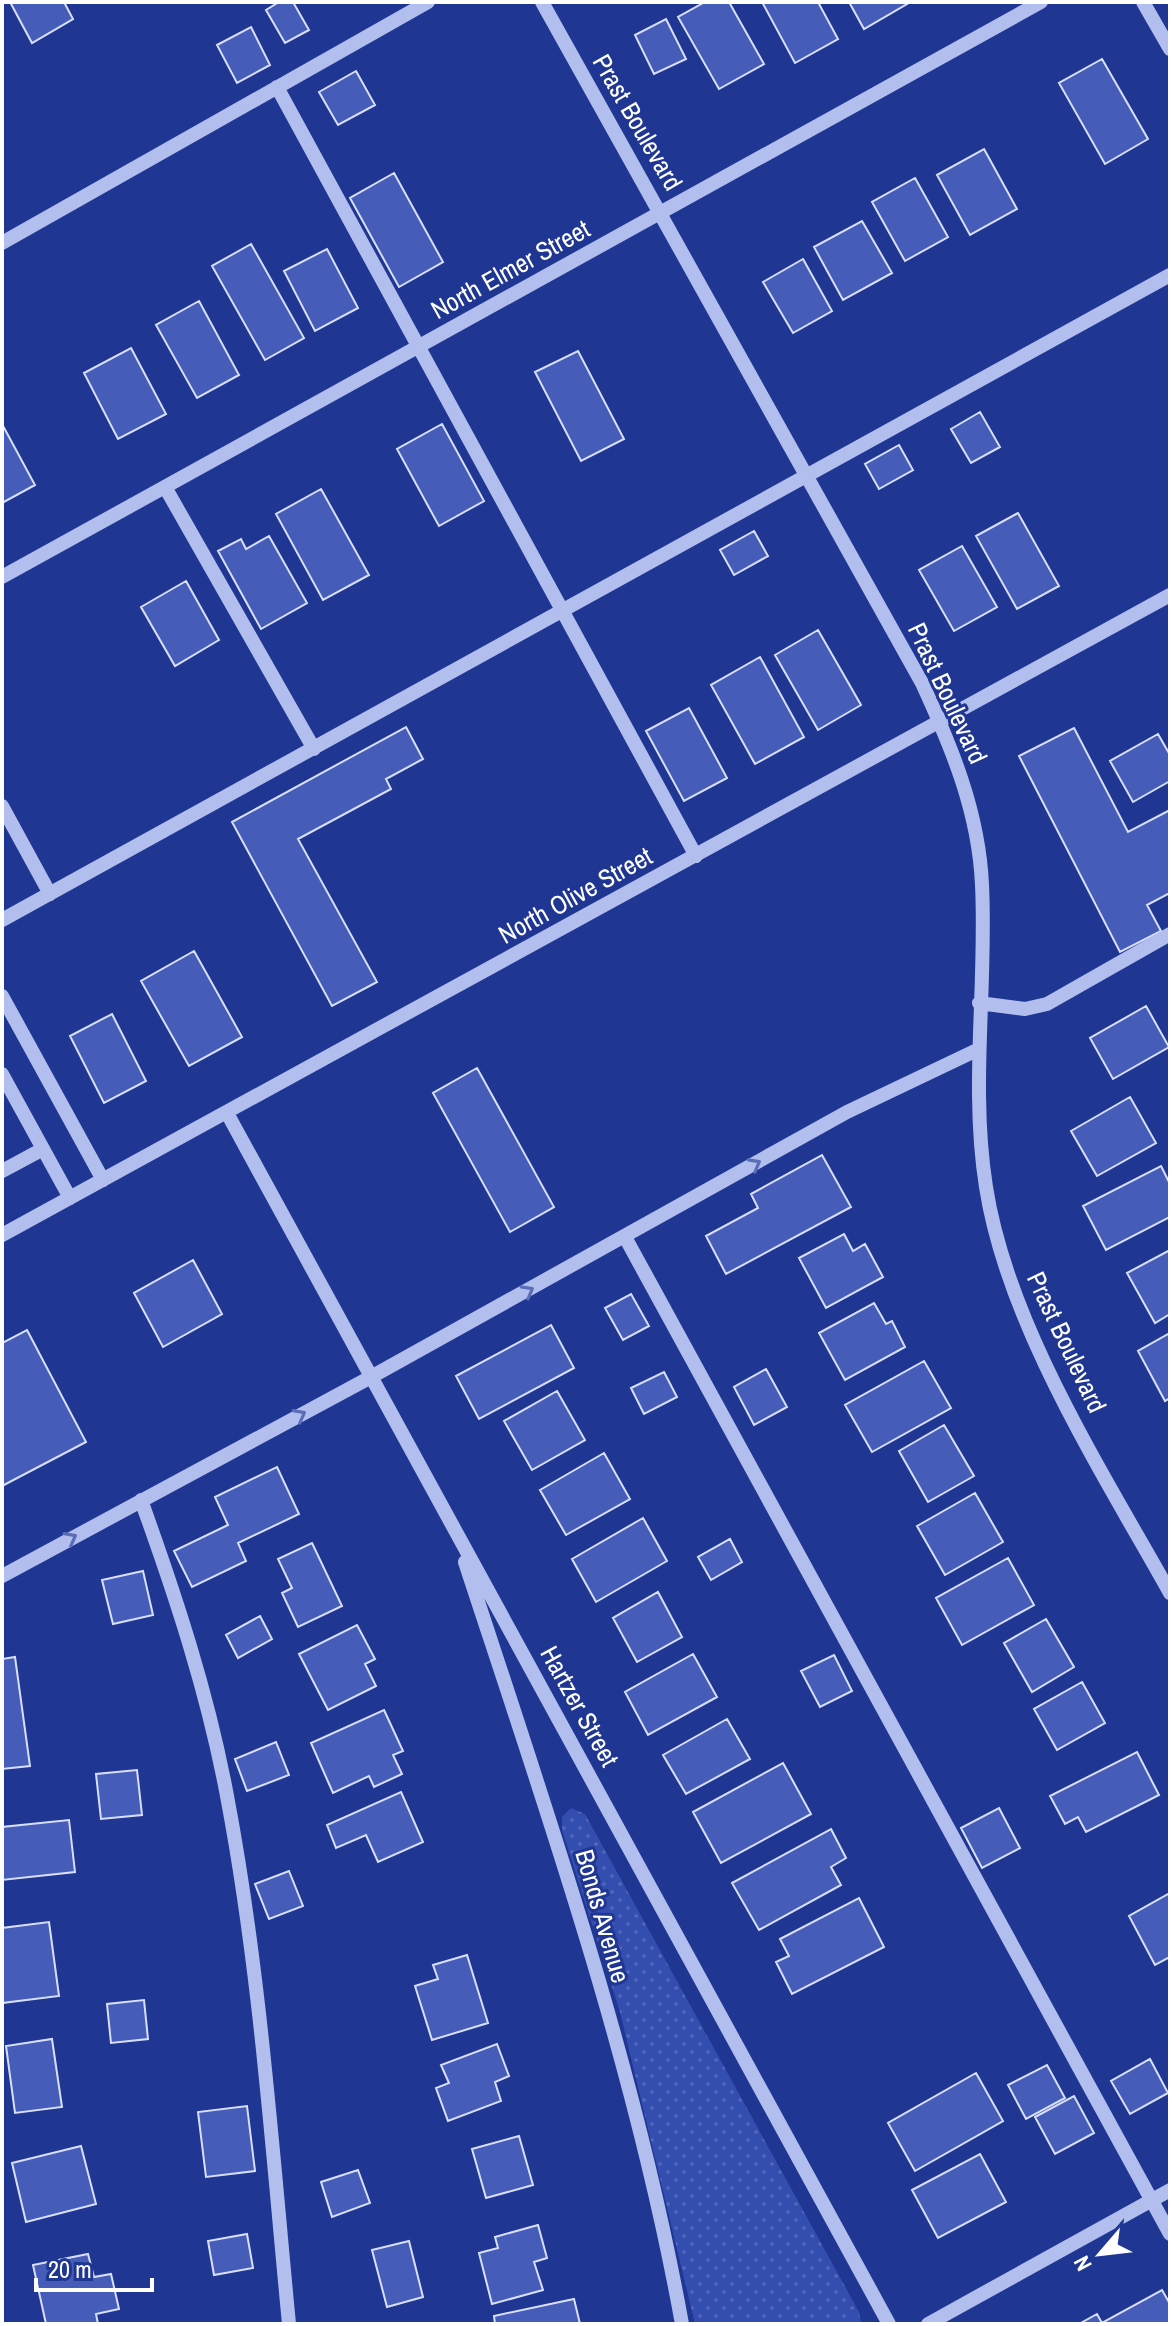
<svg xmlns="http://www.w3.org/2000/svg" width="1172" height="2326" font-family="'Archivo Narrow',sans-serif">
<style>
.grass{fill:url(#grass-dots)}
.building{fill:#455cb8;stroke:#d8dffa;stroke-width:2}
.lines{fill:none;stroke-linecap:round;stroke-linejoin:round}
.minor{stroke:#b2bfee;stroke-width:14}
.oneway{stroke:#5a6db7}
.labels{text-anchor:middle;dominant-baseline:central;stroke-width:6;stroke-linejoin:round;paint-order:stroke}
.street-label{font-size:26px;fill:#fff;stroke:#203693}
</style>
<defs>
<pattern id="grass-dots" width="8" height="8" patternUnits="userSpaceOnUse" patternTransform="scale(2)"><rect width="8" height="8" fill="#344eb0"/><path d="M2 2h.1M6 6h.1" fill="none" stroke="#5269bc" stroke-width="1.8" stroke-linecap="round"/></pattern>
</defs>
<rect width="100%" height="100%" fill="#203693"/>
<!-- grass -->
<path class="grass" d="M571 1808 585 1814 859 2312 861 2324H695L620 2012 562 1830V1817Z"/>
<!-- building -->
<path class="building" d="M10 2H64L73 19 32 43Z
M279 2H293L309 30 285 43 266 10Z
M705 2H729L764 64 719 89 678 17Z
M762 2H818L838 39 795 63Z
M849 2H905L907 4 864 29Z
M666 19 686 59 654 74 635 35Z
M251 27 270 65 237 83 217 45Z
M1102 59 1148 139 1105 164 1059 83Z
M356 71 375 105 338 125 319 92Z
M984 149 1017 209 970 235 937 175Z
M394 173 443 262 399 287 350 198Z
M915 178 948 237 905 261 872 202Z
M862 221 892 273 843 300 814 247Z
M251 244 304 338 265 360 212 266Z
M327 249 358 308 315 331 284 271Z
M803 259 832 311 793 333 763 282Z
M199 301 239 375 197 398 156 325Z
M131 348 166 414 118 439 84 373Z
M578 351 624 439 581 461 535 372Z
M980 412 1000 447 971 463 951 429Z
M2 424 35 485 2 503Z
M442 424 484 501 439 526 397 449Z
M899 445 913 470 879 489 865 464Z
M321 489 369 575 323 600 276 514Z
M1018 513 1059 586 1017 609 976 536Z
M754 531 768 556 734 575 720 550Z
M269 536 307 603 261 629 218 551 241 539 246 549Z
M962 546 997 607 954 631 919 570Z
M186 581 219 640 175 666 141 607Z
M818 630 861 705 818 730 775 655Z
M760 657 804 737 755 764 711 685Z
M689 708 727 778 684 801 646 731Z
M406 727 423 759 386 779 391 789 298 839 377 982 332 1006 232 822Z
M1074 728 1128 832 1170 810V893L1147 905 1161 931 1120 952 1019 756Z
M1158 734 1170 755V781L1133 802 1110 761Z
M194 951 242 1037 189 1066 141 981Z
M1146 1006 1169 1047 1113 1079 1090 1038Z
M112 1014 146 1081 104 1103 70 1036Z
M477 1068 554 1207 510 1232 433 1093Z
M1130 1097 1156 1143 1097 1176 1071 1131Z
M822 1155 851 1207 726 1274 706 1236 758 1208 751 1194Z
M1161 1166 1170 1184V1217L1106 1250 1083 1206Z
M844 1234 853 1251 865 1244 883 1277 826 1308 799 1258Z
M1170 1250V1314L1155 1323 1127 1273Z
M193 1260 222 1314 163 1347 134 1293Z
M631 1294 649 1326 623 1340 605 1308Z
M874 1303 886 1324 892 1321 905 1347 845 1380 819 1333Z
M551 1325 574 1368 479 1419 456 1376Z
M27 1330 86 1442 2 1486V1343Z
M1170 1333V1398L1165 1401 1138 1351Z
M924 1361 951 1408 872 1452 845 1405Z
M766 1369 787 1407 754 1425 734 1387Z
M664 1372 677 1397 644 1414 631 1388Z
M557 1391 585 1440 532 1470 504 1421Z
M944 1425 974 1476 928 1502 899 1451Z
M604 1453 630 1499 566 1535 540 1490Z
M277 1467 299 1514 238 1543 246 1561 192 1587 174 1551 228 1525 215 1497Z
M975 1493 1003 1542 945 1575 917 1526Z
M643 1518 667 1561 596 1602 572 1559Z
M730 1539 742 1562 711 1580 698 1557Z
M312 1543 342 1606 298 1627 282 1593 292 1588 278 1559Z
M1008 1558 1034 1605 962 1645 936 1598Z
M143 1571 153 1615 113 1624 102 1580Z
M658 1592 682 1637 637 1662 613 1618Z
M260 1616 272 1639 238 1658 226 1635Z
M1046 1619 1074 1667 1032 1692 1004 1643Z
M357 1625 375 1659 365 1664 376 1686 328 1710 299 1654Z
M693 1654 717 1697 648 1735 625 1692Z
M834 1655 852 1691 820 1707 801 1671Z
M15 1657 30 1766 2 1769V1659Z
M1082 1682 1105 1723 1057 1750 1034 1709Z
M384 1710 403 1751 393 1755 402 1774 374 1787 369 1776 333 1793 311 1743Z
M727 1719 750 1759 686 1794 663 1755Z
M276 1742 289 1775 247 1791 235 1759Z
M1137 1752 1159 1795 1086 1832 1078 1817 1065 1824 1050 1796Z
M783 1763 811 1814 721 1863 693 1812Z
M137 1770 142 1815 101 1819 96 1774Z
M401 1792 423 1842 378 1862 366 1835 336 1848 327 1825Z
M999 1808 1020 1848 982 1868 961 1828Z
M69 1820 75 1872 2 1880V1827Z
M831 1829 846 1858 831 1867 841 1885 759 1930 732 1883Z
M289 1871 303 1906 269 1919 255 1884Z
M1170 1893V1957L1155 1965 1129 1916Z
M859 1898 884 1947 792 1994 776 1962 789 1956 780 1939Z
M49 1922 59 1996 2 2003V1928Z
M467 1955 488 2023 432 2040 415 1986 438 1979 433 1965Z
M144 2000 148 2039 111 2043 107 2004Z
M52 2039 62 2107 15 2113 6 2046Z
M497 2044 509 2076 495 2082 501 2101 448 2121 436 2088 449 2083 441 2065Z
M1150 2059 1168 2093 1130 2114 1111 2081Z
M1047 2065 1065 2098 1026 2119 1008 2085Z
M976 2073 1003 2121 915 2171 888 2123Z
M1074 2096 1094 2133 1055 2154 1035 2117Z
M247 2106 255 2171 206 2177 198 2112Z
M519 2136 533 2185 486 2198 472 2149Z
M81 2146 96 2204 26 2222 12 2163Z
M980 2154 1006 2202 938 2238 912 2190Z
M358 2170 370 2203 332 2217 321 2182Z
M538 2225 547 2258 534 2262 543 2290 492 2304 479 2253 498 2248 495 2237Z
M247 2234 253 2268 214 2275 208 2241Z
M409 2241 423 2297 387 2307 372 2250Z
M88 2254 94 2277 111 2274 119 2309 96 2314 98 2324H46L33 2265Z
M1162 2290 1170 2304V2324H1079L1097 2314 1102 2323Z
M574 2299 580 2324H495L494 2316Z"/>
<g class="lines">
<!-- minor -->
<path class="minor" d="M542 2 922 683C952 748 979 813 982 885 987 987 970 1086 986 1187 1007 1324 1103 1473 1170 1593
M1143 2 1170 49
M277 87 696 856
M2 243 428 2
M165 487 314 749
M2 577 1041 2
M2 806 50 894
M2 920 1170 275
M2 996 103 1180
M979 1003 1025 1009 1047 1004 1170 934
M2 1074 70 1198
M227 1113 889 2324
M2 1171 43 1149
M2 1235 1170 595
M625 1237 1170 2234
M141 1500C176 1597 208 1694 227 1796 260 1970 272 2148 289 2324
M465 1562C547 1812 635 2064 682 2324
M2 1576 371 1377 847 1112 977 1050
M928 2324 1170 2190"/>
</g>
<!-- one-way arrows -->
<defs><path id="oneway-chevron" d="M-2-3.5L2.5 0L-2 3.5" fill="none" stroke-width="1.6" stroke-linecap="round" stroke-linejoin="round" transform="scale(2)"/></defs>
<g class="oneway">
<use href="#oneway-chevron" transform="translate(755 1164) rotate(-29)"/>
<use href="#oneway-chevron" transform="translate(528 1291) rotate(-29)"/>
<use href="#oneway-chevron" transform="translate(300 1415) rotate(-28)"/>
<use href="#oneway-chevron" transform="translate(71 1538) rotate(-28)"/>
</g>
<g class="labels">
<!-- street labels -->
<g class="street-label">
<text transform="translate(638 122) rotate(60)">Prast Boulevard</text>
<text transform="translate(510 269) rotate(-29)">North Elmer Street</text>
<text transform="translate(948 693) rotate(65)">Prast Boulevard</text>
<text transform="translate(575 895) rotate(-29)">North Olive Street</text>
<text transform="translate(1067 1342) rotate(65)">Prast Boulevard</text>
<text transform="translate(580 1706) rotate(61)">Hartzer Street</text>
<text transform="translate(603 1916) rotate(74)">Bonds Avenue</text>
</g>
</g>
<!-- border -->
<rect width="1172" height="2326" fill="none" stroke="#ffffff" stroke-width="8"/>
<!-- north arrow -->
<g transform="translate(1100 2254) rotate(242)" stroke="#203693" stroke-width="6" paint-order="stroke">
<path d="M0-6L14 30L0 20L-14 30Z" fill="#ffffff"/>
<text y="-12" font-size="22" font-weight="bold" text-anchor="middle" fill="#ffffff">N</text>
</g>
<!-- scale -->
<path d="M36 2278v12h116v-12" fill="none" stroke="#ffffff" stroke-width="4"/>
<text x="48" y="2278" font-size="24" fill="#ffffff" stroke="#203693" stroke-width="6" paint-order="stroke">20 m</text>
</svg>
